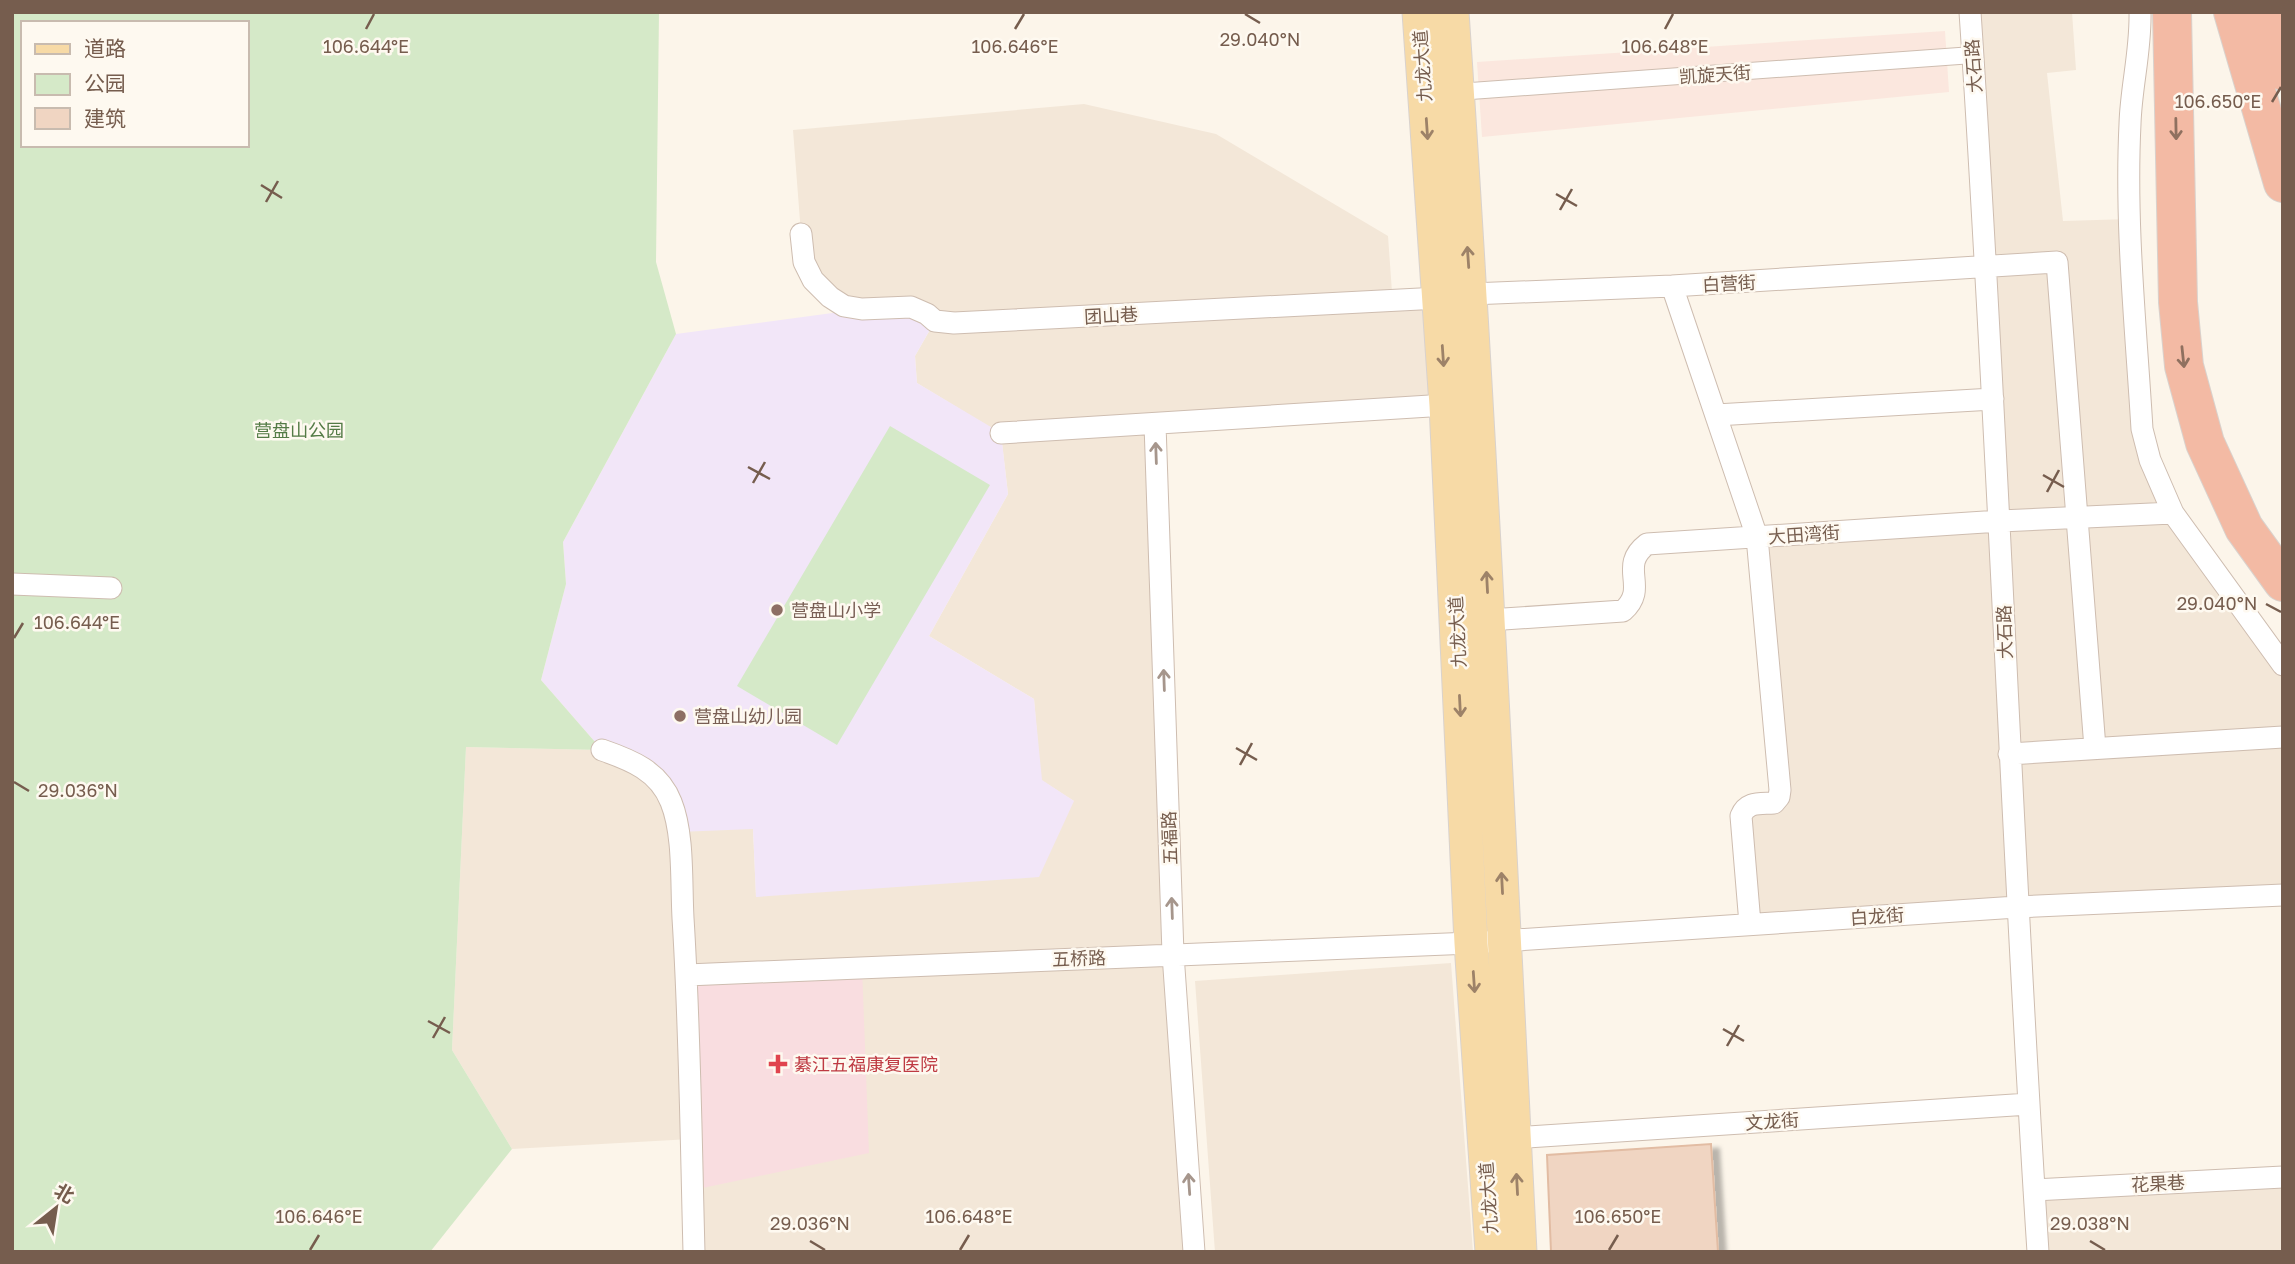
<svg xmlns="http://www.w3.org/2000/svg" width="2295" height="1264" font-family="'Golos Text','Noto Sans SC',sans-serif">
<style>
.residential{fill:#f3e7d8}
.commercial{fill:#fbe7de}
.education{fill:#f2e6f8}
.medical{fill:#f9dde0}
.green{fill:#d5e9c8;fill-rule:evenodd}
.building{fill:#f0d5c2;stroke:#e2bca3;stroke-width:2;filter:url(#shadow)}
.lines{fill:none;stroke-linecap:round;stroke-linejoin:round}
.pedestrian-casing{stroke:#cebdb0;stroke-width:18}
.minor-casing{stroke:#cebdb0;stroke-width:23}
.primary-casing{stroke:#d9d2cd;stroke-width:35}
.motorway-casing{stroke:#d9d2cd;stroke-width:40}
.pedestrian{stroke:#fff;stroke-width:16}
.minor{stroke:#fff;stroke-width:21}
.primary{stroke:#f7daa6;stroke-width:33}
.motorway{stroke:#f3baa4;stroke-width:38}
.oneway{stroke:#9d8268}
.oneway2{stroke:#8f705f}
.oneway3{stroke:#a6968c}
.ticks{fill:none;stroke:#765d4e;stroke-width:2.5}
.education-dot{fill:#8d6e63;stroke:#fef9f0;stroke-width:2.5}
.health-dot{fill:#e0444e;stroke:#fef9f0;stroke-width:2.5}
.labels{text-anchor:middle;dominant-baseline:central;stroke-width:5;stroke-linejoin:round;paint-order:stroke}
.street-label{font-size:18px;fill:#765d4e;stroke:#fef9f0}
.park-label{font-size:18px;fill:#547b46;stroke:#fef9f0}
.education-label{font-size:18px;fill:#785e54;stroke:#fef9f0;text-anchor:start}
.health-label{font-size:18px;fill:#be3a42;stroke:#fef9f0;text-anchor:start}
.ticks-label{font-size:18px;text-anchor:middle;fill:#765d4e;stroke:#fef9f0;stroke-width:5;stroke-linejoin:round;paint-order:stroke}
</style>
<defs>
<filter id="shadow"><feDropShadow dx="8" dy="4.5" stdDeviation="2" flood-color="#0004"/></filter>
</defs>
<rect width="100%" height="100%" fill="#fcf5ea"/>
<!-- residential -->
<path class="residential" d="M1970 12H2072L2076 70 2047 73 2063 221 2130 219 2150 460 2283 665V895L1750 924 1744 808 1774 803 1757 537 2000 521Z
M1084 104 1216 134 1388 236 1392 292 1439 298 1446 405 1155 424 1194 1252H694L691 1139 512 1149 452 1050 466 747 602 750 753 829 756 897 1074 801 1041 780 1034 699 929 636 1008 494 1001 434 917 383 915 356 935 321 830 297 801 234 793 130Z
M1451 963 1473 1252H1215L1195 981Z
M2283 1177V1252H2038L2034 1190Z"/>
<!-- commercial -->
<path class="commercial" d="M1945 31 1949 92 1482 137 1477 62Z"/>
<!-- education -->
<path class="education" d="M862 309 935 321 915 356 917 383 1001 433 1008 494 929 636 1034 699 1042 780 1074 801 1039 877 756 897 753 829 678 832 671 801 602 750 541 680 566 584 563 542 676 334Z"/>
<!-- medical -->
<path class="medical" d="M862 967 869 1153 693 1190 687 975Z"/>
<!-- green -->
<path class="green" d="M12 12H659L656 262 676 334 563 542 566 584 541 680 602 750 466 747 452 1050 512 1149 430 1252H12ZM23 23H247V145H23Z
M890 426 990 485 837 745 737 686Z"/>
<!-- building -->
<path class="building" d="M1711 1144 1718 1252H1551L1547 1155Z"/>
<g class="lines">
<defs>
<path id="pedestrian" d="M1457 92 1973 55"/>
<path id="minor" d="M1970 12C1998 425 2011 839 2038 1252
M2140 12C2141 51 2131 87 2130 124 2125 225 2136 328 2142 429L2150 460 2173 513 2283 665
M801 234 804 262 813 280 830 297 844 306 862 309 911 307 927 314 935 321 954 323 1439 298 1471 294 1672 286 2057 262 2095 748
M1672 286 1757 537 1780 790 1779 797 1774 803C1760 804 1747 801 1741 816L1750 924
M1716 415 1993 399
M1155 424 1173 954 1194 1252
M1001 433 1446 405
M12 584 111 588
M1489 620 1623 611C1650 587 1617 567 1647 544L2000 521 2173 513
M602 750C631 760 659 771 671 802 684 834 681 882 683 918 690 1029 691 1140 694 1252
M2009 754 2283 737
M687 975 1471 943 2017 907 2283 895
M1514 1138 2029 1104
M2034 1190 2283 1177"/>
<path id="primary" d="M1419 12 1446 405 1471 943 1492 1252
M1452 12C1480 425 1499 838 1520 1252"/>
<path id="motorway" d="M2172 12 2178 302 2184 366 2205 443 2244 528 2283 582
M2233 12 2283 183
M2267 12 2283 71"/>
</defs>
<!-- pedestrian casing -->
<use href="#pedestrian" class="pedestrian-casing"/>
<!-- minor casing -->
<use href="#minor" class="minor-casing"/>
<!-- primary casing -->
<use href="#primary" class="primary-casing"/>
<!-- motorway casing -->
<use href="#motorway" class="motorway-casing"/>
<!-- pedestrian -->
<use href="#pedestrian" class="pedestrian"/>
<!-- minor -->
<use href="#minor" class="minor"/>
<!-- primary -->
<use href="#primary" class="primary"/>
<!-- motorway -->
<use href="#motorway" class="motorway"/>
</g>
<!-- one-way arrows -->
<defs><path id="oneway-shaft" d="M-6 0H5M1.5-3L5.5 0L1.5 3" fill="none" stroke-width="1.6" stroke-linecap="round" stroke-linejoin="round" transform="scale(1.75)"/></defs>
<g class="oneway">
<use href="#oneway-shaft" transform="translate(1427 129) rotate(86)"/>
<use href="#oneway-shaft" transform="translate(1468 257) rotate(-94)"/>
<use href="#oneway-shaft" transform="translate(1443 356) rotate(86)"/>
<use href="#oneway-shaft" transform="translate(1487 582) rotate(-93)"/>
<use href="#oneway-shaft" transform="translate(1460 706) rotate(87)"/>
<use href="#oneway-shaft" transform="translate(1502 883) rotate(-93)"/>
<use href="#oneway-shaft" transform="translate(1474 982) rotate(86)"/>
<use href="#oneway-shaft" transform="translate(1517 1184) rotate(-93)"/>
</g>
<g class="oneway2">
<use href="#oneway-shaft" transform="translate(2176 129) rotate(89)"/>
<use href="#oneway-shaft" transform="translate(2183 357) rotate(84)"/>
</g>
<g class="oneway3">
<use href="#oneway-shaft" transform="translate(1156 453) rotate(-92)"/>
<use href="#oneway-shaft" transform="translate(1164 680) rotate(-92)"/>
<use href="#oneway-shaft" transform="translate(1172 908) rotate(-92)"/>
<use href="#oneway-shaft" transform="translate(1189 1184) rotate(-94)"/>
</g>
<!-- ticks -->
<path class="ticks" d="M1245 14 1260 23M366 29 374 14M1015 29 1024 14M1665 29 1673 14M2272 102 2281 87M261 185 282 198M1556 194 1577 206M266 202 278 181M1560 210 1572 189M748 467 770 479M2043 475 2064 487M753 483 765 462M2047 492 2059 470M2266 604 2281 612M14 638 23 623M1236 748 1257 760M1240 765 1252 743M14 782 29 791M428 1021 450 1033M1723 1029 1744 1041M433 1038 445 1017M1727 1046 1739 1025M810 1241 825 1250M2090 1241 2105 1250M310 1250 319 1235M960 1250 969 1235M1609 1250 1618 1235"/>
<!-- markers -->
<g class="education-dot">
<circle cx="777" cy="610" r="7"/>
<circle cx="680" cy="716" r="7"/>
</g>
<path class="health-dot" d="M774.5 1053.5h7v7h7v7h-7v7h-7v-7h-7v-7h7z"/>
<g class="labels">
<!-- street labels -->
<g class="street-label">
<text transform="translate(1422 66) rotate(-94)">九龙大道</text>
<text transform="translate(1973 66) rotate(-94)">大石路</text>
<text transform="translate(1715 74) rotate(-4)">凯旋天街</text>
<text transform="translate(1729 283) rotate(-3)">白营街</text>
<text transform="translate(1111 315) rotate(-3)">团山巷</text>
<text transform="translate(1804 534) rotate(-4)">大田湾街</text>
<text transform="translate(1457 632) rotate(-93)">九龙大道</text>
<text transform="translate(2004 632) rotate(-92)">大石路</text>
<text transform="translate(1169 838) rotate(-92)">五福路</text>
<text transform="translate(1877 916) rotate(-4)">白龙街</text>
<text transform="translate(1079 958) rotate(-2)">五桥路</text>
<text transform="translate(1772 1121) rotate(-4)">文龙街</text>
<text transform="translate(2158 1183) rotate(-3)">花果巷</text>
<text transform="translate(1488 1198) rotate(-94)">九龙大道</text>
</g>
<!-- park labels -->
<g class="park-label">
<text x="299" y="430">营盘山公园</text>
</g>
<!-- education labels -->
<g class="education-label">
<text x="791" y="610">营盘山小学</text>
<text x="694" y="716">营盘山幼儿园</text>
</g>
<!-- health labels -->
<g class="health-label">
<text x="794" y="1064">綦江五福康复医院</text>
</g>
</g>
<g class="ticks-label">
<text x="1260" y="46">29.040°N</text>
<text x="366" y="53">106.644°E</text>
<text x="1015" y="53">106.646°E</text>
<text x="1665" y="53">106.648°E</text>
<text x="2218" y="108">106.650°E</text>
<text x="2217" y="610">29.040°N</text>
<text x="77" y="629">106.644°E</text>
<text x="78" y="797">29.036°N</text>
<text x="319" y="1223">106.646°E</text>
<text x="969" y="1223">106.648°E</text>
<text x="1618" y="1223">106.650°E</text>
<text x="810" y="1230">29.036°N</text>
<text x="2090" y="1230">29.038°N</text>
</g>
<!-- border -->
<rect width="2295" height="1264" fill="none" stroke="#765d4e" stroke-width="28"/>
<!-- legend -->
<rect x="21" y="21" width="228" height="126" fill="#fef9f0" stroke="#c8bbaf" stroke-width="2"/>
<rect x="35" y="44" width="35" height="10" fill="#f7daa6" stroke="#c8bbaf" stroke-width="2"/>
<text x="84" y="56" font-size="21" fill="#765d4e">道路</text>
<rect x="35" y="74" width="35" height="21" fill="#d5e9c8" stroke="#c8bbaf" stroke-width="2"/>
<text x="84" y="91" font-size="21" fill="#765d4e">公园</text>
<rect x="35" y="108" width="35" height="21" fill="#f0d5c2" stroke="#c8bbaf" stroke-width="2"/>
<text x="84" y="126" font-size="21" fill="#765d4e">建筑</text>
<!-- north arrow -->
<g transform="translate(56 1208) rotate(30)" stroke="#fef9f0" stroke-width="5" paint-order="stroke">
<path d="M0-5L12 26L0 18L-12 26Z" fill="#765d4e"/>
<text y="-10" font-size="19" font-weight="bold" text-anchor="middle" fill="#765d4e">北</text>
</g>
</svg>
